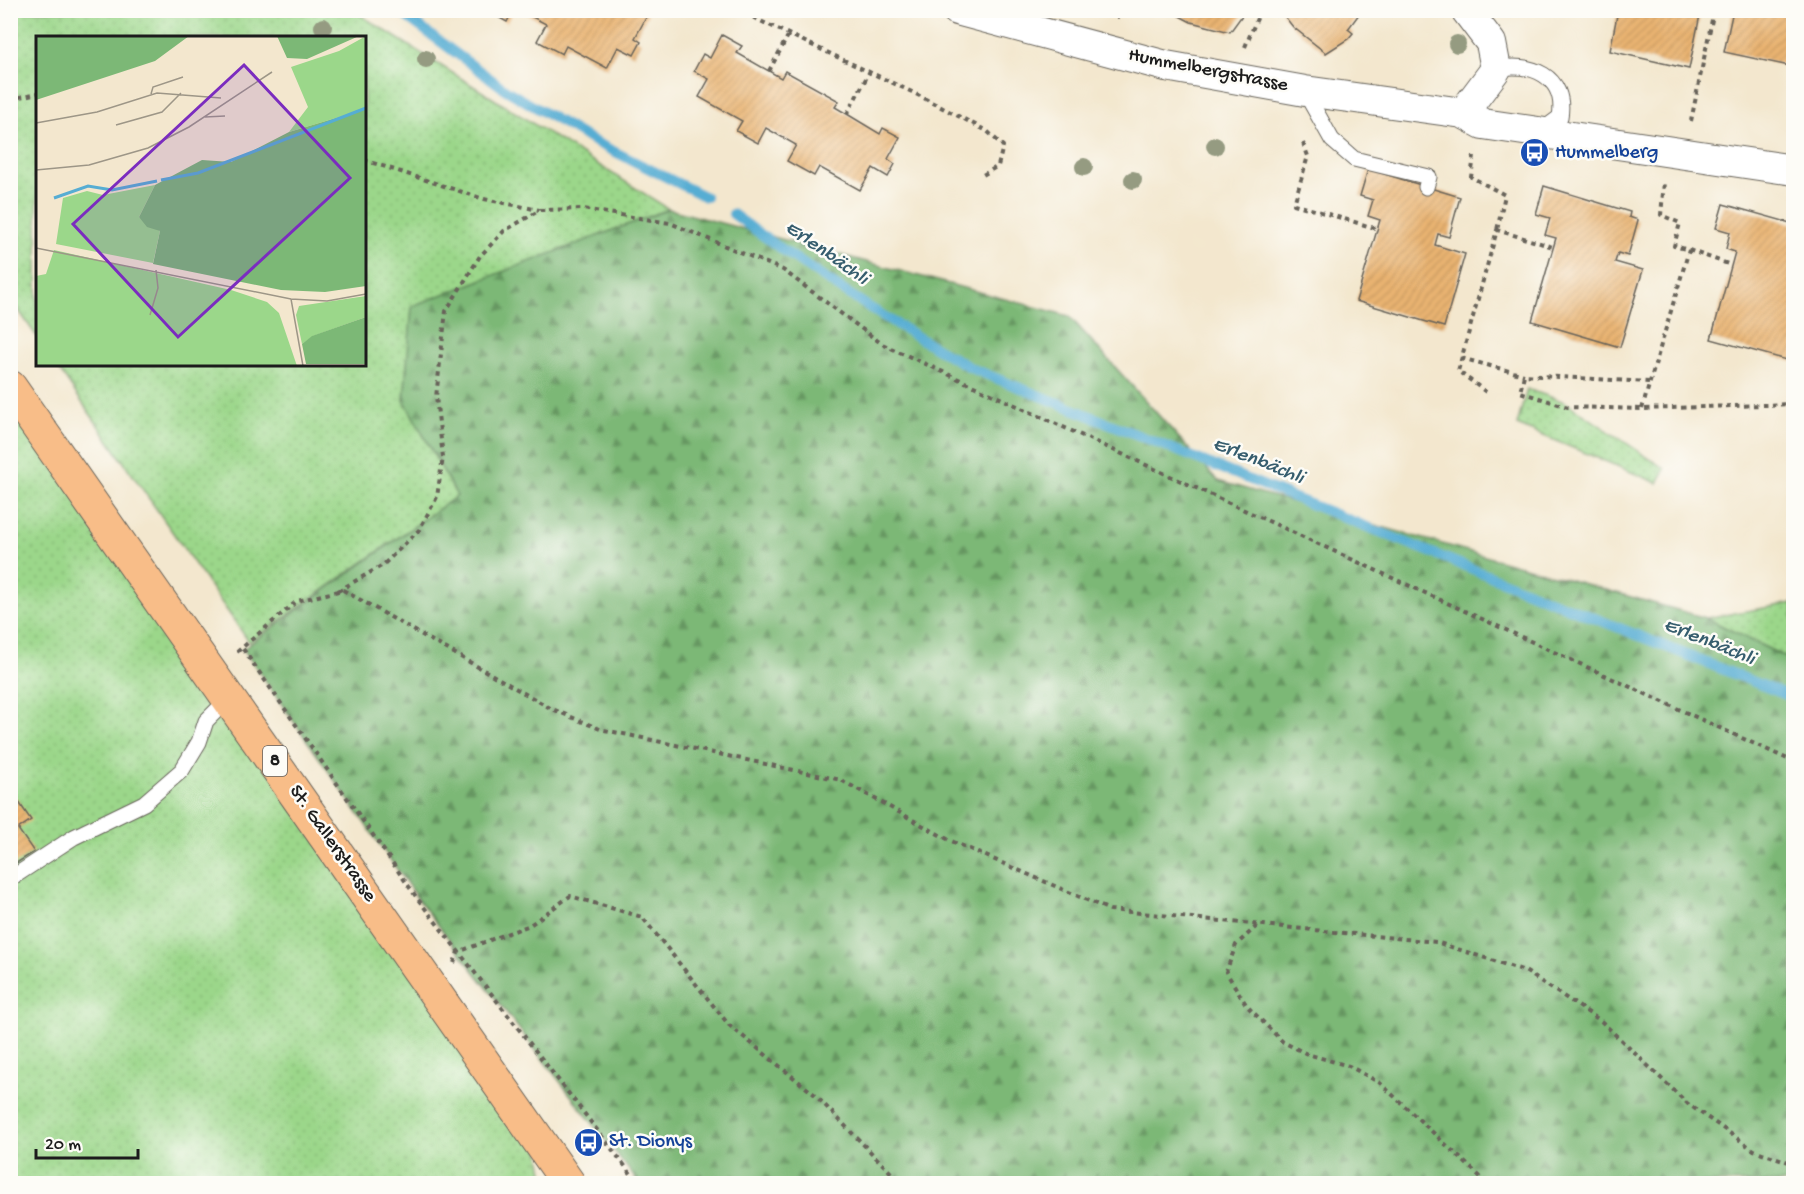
<svg xmlns="http://www.w3.org/2000/svg" width="1804" height="1194" font-family="'Gochi Hand',sans-serif">
<style>
.grass{fill:url(#grass-dots);stroke:#5c7a53;stroke-width:1.5}
.forest{fill:url(#forest-firs);stroke:#4c6a49;stroke-width:1.5}
.lines{fill:none;stroke-linecap:round;stroke-linejoin:round}
.stream{stroke:#56add3;stroke-width:10}
.building{fill:url(#building-hatch)}
.service-casing{stroke:#67635a;stroke-width:17}
.minor-casing{stroke:#67635a;stroke-width:32}
.primary-casing{stroke:#67635a;stroke-width:35}
.path{stroke:#67635a;stroke-width:4;stroke-dasharray:4.5 4.5;stroke-linecap:butt}
.service{stroke:#fff;stroke-width:15}
.minor{stroke:#fff;stroke-width:30}
.primary{stroke:#f8bd88;stroke-width:33}
.tree{fill:#959b81}
.labels{text-anchor:middle;dominant-baseline:central;stroke-width:5;stroke-linejoin:round;paint-order:stroke}
.shield{fill:#fdfcf7;stroke:#605f5e;stroke-width:1.5}
.shield-label{font-size:18px;font-weight:bold;fill:#1c1c1c}
.street-label{font-size:20px;fill:#1c1c1c;stroke:#fdfcf7}
.transit-label{font-size:20px;fill:#164399;stroke:#fdfcf7;text-anchor:start}
.water-label{font-size:21px;font-style:italic;fill:#365d6e;stroke:#fdfcf7}
.inset-river{fill:none;stroke:#56add3;stroke-width:3}
.inset-road{fill:none;stroke:#9d9687;stroke-width:1.5}
.view{fill:#7b2cbf;fill-opacity:0.15;stroke:#7b2cbf;stroke-width:3}
.inset-edge{fill:none;stroke:#1c1c1c;stroke-width:3}
</style>
<defs>
<pattern id="grass-dots" width="8" height="8" patternUnits="userSpaceOnUse" patternTransform="scale(1.5)"><rect width="8" height="8" fill="#9bd78a"/><path d="M2 2h.1M6 6h.1" fill="none" stroke="#85b876" stroke-width="1.8" stroke-linecap="round"/></pattern>
<pattern id="forest-firs" width="22" height="20" patternUnits="userSpaceOnUse" patternTransform="scale(1.5)"><rect width="22" height="20" fill="#7cb876"/><path d="M5 1l3.5 6h-7zM16 11l3.5 6h-7z" fill="#659560"/></pattern>
<pattern id="building-hatch" width="6" height="6" patternUnits="userSpaceOnUse" patternTransform="scale(1.5)"><rect width="6" height="6" fill="#e9b371"/><path d="M-1 1l2-2M0 6l6-6M5 7l2-2" fill="none" stroke="#c79961"/></pattern>
</defs>
<rect width="100%" height="100%" fill="#fdfcf7"/>
<filter id="ink" filterUnits="userSpaceOnUse"><feTurbulence type="fractalNoise" baseFrequency=".0167" numOctaves="2"/><feDisplacementMap in="SourceGraphic" scale="12" xChannelSelector="R" yChannelSelector="G"/><feConvolveMatrix kernelMatrix="1 2 1 2 8 2 1 2 1" color-interpolation-filters="sRGB"/></filter>
<filter id="wash" filterUnits="userSpaceOnUse"><feTurbulence type="fractalNoise" baseFrequency=".008" numOctaves="4" result="noise"/><feDisplacementMap in="SourceGraphic" scale="24" xChannelSelector="R" yChannelSelector="G"/><feGaussianBlur stdDeviation="1.35" result="paint"/><feColorMatrix in="noise" values="0 0 0 0 0 0 0 0 0 0 0 0 0 0 0 0 0 1.4 0 .05"/><feComposite in="paint" operator="in"/></filter>
<g filter="url(#wash)">
<rect width="100%" height="100%" fill="#f3e7ce"/>
<!-- grass -->
<path class="grass" d="M10 11H354L669 209 413 306 404 400 457 496 249 642 56 365 364 364V38H38L37 337 11 299Z
M10 387 537 1137 545 1183H11Z
M1527 389 1565 402 1665 469 1658 483 1517 425Z
M1793 603V661L1706 618Z"/>
<!-- forest -->
<path class="forest" d="M669 209 1069 316 1218 481 1706 618 1793 661V1183H639L417 898 243 649 457 496 404 400 412 306Z"/>
<g class="lines">
<!-- stream -->
<path class="stream" d="M397 10 506 90 593 141 706 197
M733 214C810 271 889 322 973 369L1794 698"/>
</g>
<g id="blocks">
<!-- building -->
<path class="building" d="M485 10H513L507 22Z
M519 10H641L648 14 635 38 641 42 634 55 618 47 607 68 566 46 562 54 537 41 546 24Z
M1168 10H1246L1230 32 1191 22Z
M1284 10H1362L1348 29 1353 33 1348 39 1326 53 1293 27 1282 13Z
M1618 10H1701L1689 69 1610 51Z
M1733 10H1794V67L1724 52Z
M722 35 742 46 737 53 781 78 785 71 839 101 835 107 847 114 880 134 883 128 900 137 888 159 895 164 888 177 873 168 860 190 819 167 814 176 787 161 796 145 766 128 758 143 736 131 742 121 699 97 709 79 694 71 703 54 710 58Z
M1368 169 1460 197 1449 237 1438 234 1435 245 1465 254 1444 327 1356 301 1380 220 1368 216 1373 200 1360 196Z
M1544 186 1630 212 1629 217 1638 220 1628 256 1618 253 1615 262 1643 270 1620 347 1532 321 1556 238 1545 235 1550 218 1536 214Z
M1723 204 1794 224V362L1711 339 1735 252 1726 249 1730 232 1716 228Z
M10 789 31 820 18 829 34 852 10 867Z"/>
</g>
</g>
<g filter="url(#ink)">
<use href="#blocks" fill-opacity="0" stroke="#67635a" stroke-width="1.5"/>
<g class="lines">
<defs>
<path id="service" d="M1496 69C1530 61 1567 76 1560 117L1541 131
M1305 92 1332 140 1354 159 1429 177 1426 187
M10 879 74 837 144 803 182 770 199 742 206 721 230 697"/>
<path id="minor" d="M957 10 1166 66 1305 91 1463 113 1483 124 1794 170
M1463 113 1496 69 1491 43 1466 10"/>
<path id="primary" d="M10 387 569 1184"/>
</defs>
<!-- service casing -->
<use href="#service" class="service-casing"/>
<!-- minor casing -->
<use href="#minor" class="minor-casing"/>
<!-- primary casing -->
<use href="#primary" class="primary-casing"/>
<!-- path -->
<path class="path" d="M737 10 912 92 987 131 1003 146 998 166 981 176
M1108 10 1120 18
M1245 47 1258 16V10
M769 71 789 34
M10 99 38 93
M847 114 869 73
M1691 121 1714 10
M1303 143 1308 156 1294 204 1378 229
M1474 156 1471 177 1505 195 1497 230
M364 160 484 199 539 210
M1689 250 1731 265
M1461 358 1524 375
M1649 382 1524 375 1520 392 1568 407 1642 409 1794 404
M1486 392 1458 371 1497 230 1553 247
M1642 409 1689 250 1674 246 1680 223 1661 215 1664 182
M338 591 383 565 419 530 437 497 443 457 436 397 446 311 480 256 504 231 540 210 583 209 670 223 783 270 882 344 1794 762
M243 649 417 898 639 1184
M237 652 297 601 343 590 552 709 600 729 841 780 949 840 1110 910 1436 942 1525 971 1601 1021 1688 1104 1754 1150 1794 1164
M1257 926 1236 945 1226 972 1247 1006 1283 1042 1307 1054 1349 1066 1380 1083 1488 1184
M454 963 458 952 530 925 570 896 642 917 729 1025 814 1094 902 1184"/>
<!-- service -->
<use href="#service" class="service"/>
<!-- minor -->
<use href="#minor" class="minor"/>
<!-- primary -->
<use href="#primary" class="primary"/>
</g>
<!-- trees -->
<g class="tree">
<circle cx="323" cy="27" r="9"/>
<circle cx="1457" cy="44" r="9"/>
<circle cx="426" cy="59" r="9"/>
<circle cx="1215" cy="146" r="9"/>
<circle cx="1084" cy="167" r="9"/>
<circle cx="1133" cy="180" r="9"/>
</g>
</g>
<!-- icons -->
<defs>
<symbol id="bus-disc" viewBox="-11 -11 22 22"><circle r="9.5" fill="#1a4fb4" stroke="#fdfcf7"/><path d="M-5-6H5V4H4V6H2V4H-2V6H-4V4H-5ZM-3.5-4V0h7V-4ZM-3.5 1.2v1.5H-2V1.2ZM2 1.2v1.5H3.5V1.2Z" fill="#fff"/></symbol>
</defs>
<g fill-rule="evenodd">
<use href="#bus-disc" x="1518" y="136" width="33" height="33"/>
<use href="#bus-disc" x="572" y="1126" width="33" height="33"/>
</g>
<g class="labels">
<!-- shield labels -->
<rect class="shield" x="263" y="746" width="24" height="30" rx="4.5"/>
<g class="shield-label">
<text x="275" y="761">8</text>
</g>
<!-- street labels -->
<g class="street-label">
<text transform="translate(1208 71) rotate(11)">Hummelbergstrasse</text>
<text transform="translate(332 844) rotate(55)">St. Gallerstrasse</text>
</g>
<!-- transit labels -->
<g class="transit-label">
<text x="1555" y="153">Hummelberg</text>
<text x="609" y="1142">St. Dionys</text>
</g>
<!-- water labels -->
<g class="water-label">
<text transform="translate(826 254) rotate(35)">Erlenbächli</text>
<text transform="translate(1258 462) rotate(22)">Erlenbächli</text>
<text transform="translate(1709 643) rotate(22)">Erlenbächli</text>
</g>
</g>
<!-- overview -->
<g transform="translate(36 36)">
<rect width="330" height="330" fill="#f3e7ce"/>
<path d="M330 0V73L253 96 272 71 255 31 303 15ZM119 149 103 181 124 195 117 227 20 208 27 162 51 155 67 159ZM18 214 195 254 231 266 243 277 261 330H0V240L10 238ZM330 260V281L277 300 266 308 260 279 263 270Z" fill="#9bd78a"/>
<path d="M0 0H153L119 25 0 64ZM241 0H323L271 23 251 22ZM330 73V250L289 256 245 254 117 228 124 195 111 191 103 181 119 149 166 124 195 126 253 96ZM330 281V328H270L266 308 276 300Z" fill="#7cb876"/>
<path class="inset-river" d="M125 144 162 137 330 72M18 162 52 150 76 154 121 145"/>
<path class="inset-road" d="M115 58 117 51 147 41M169 81 189 80M0 87 61 76 121 57 185 62M80 89 126 76 145 57M0 134 53 129 112 112 153 91 236 36M0 212 255 263 291 265 330 258M255 263 267 330M114 279 122 252 120 234"/>
<path class="view" d="M208 29 314 142 142 301 37 188Z"/>
<rect width="330" height="330" class="inset-edge"/>
</g>
<!-- margin -->
<rect width="1804" height="1194" fill="none" stroke="#fdfcf7" stroke-width="36"/>
<!-- scale -->
<path d="M36 1149v9h102v-9" fill="none" stroke="#1c1c1c" stroke-width="3"/>
<text x="45" y="1149" font-size="18" fill="#1c1c1c" stroke="#fdfcf7" stroke-width="4.5" paint-order="stroke">20 m</text>
</svg>
